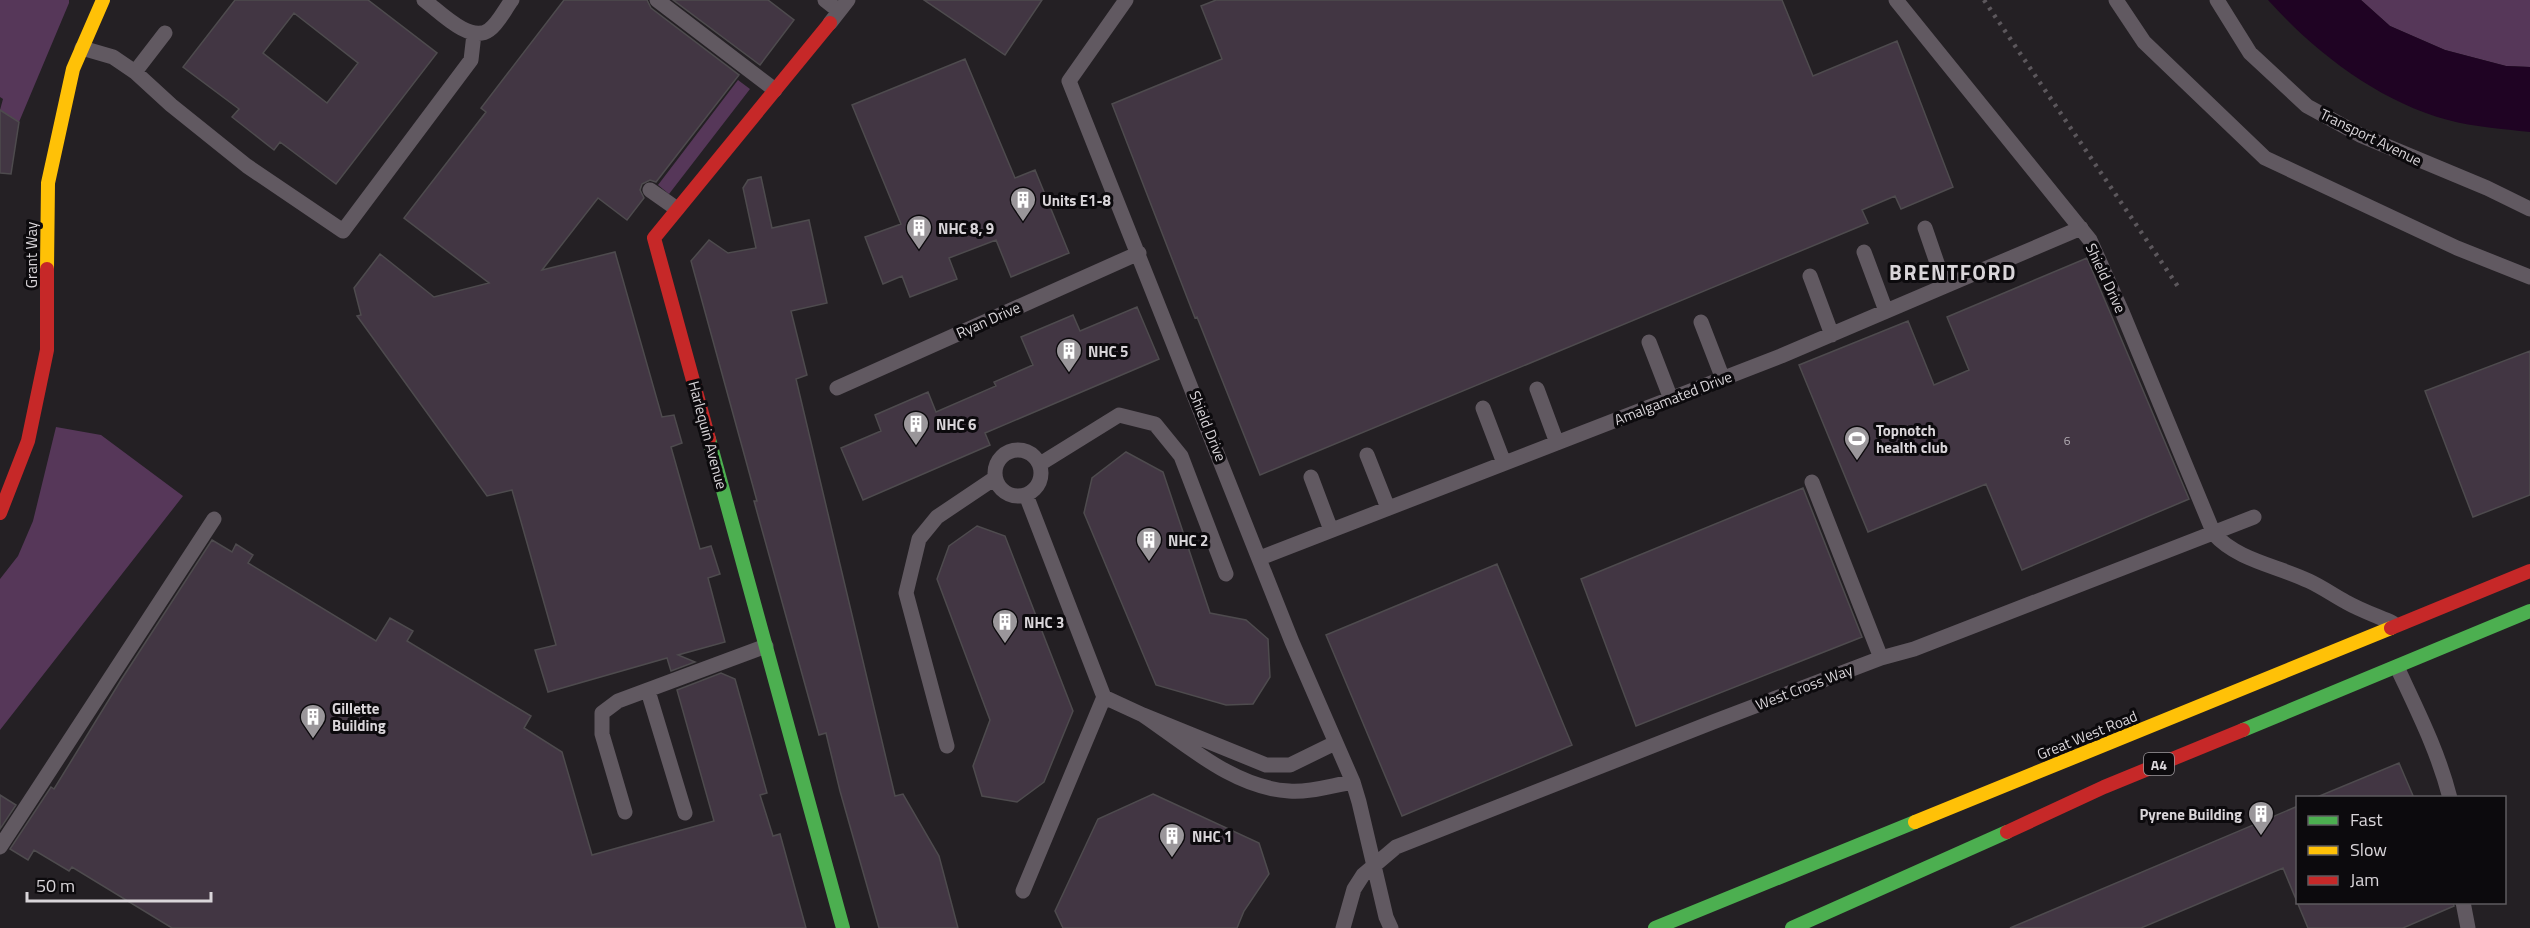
<svg xmlns="http://www.w3.org/2000/svg" width="2530" height="928" font-family="'Titillium Web',sans-serif">
<style>
.green{fill:#563759}
.water{fill:#1f0323}
.building{fill:#423643;stroke:#4e4b4e;stroke-width:1.5;fill-rule:evenodd}
.lines{fill:none;stroke-linecap:round;stroke-linejoin:round}
.lane{stroke:#615961;stroke-width:15}
.fast{stroke:#4caf50;stroke-width:14}
.slow{stroke:#ffc107;stroke-width:14}
.jam{stroke:#c62828;stroke-width:14}
.rail{stroke:#5c575c;stroke-width:4.5;stroke-dasharray:3 6;stroke-linecap:butt}
.labels{text-anchor:middle;dominant-baseline:central;stroke-width:6;stroke-linejoin:round;paint-order:stroke}
.number-label{font-size:12px;fill:#b3adb4}
.shield{fill:#0c0a0d;stroke:#9c989c;stroke-width:1.5}
.shield-label{font-size:14px;font-weight:bold;fill:#d9d5d9}
.street-label{font-size:15px;fill:#d9d5d9;stroke:#0c0a0d}
.poi-label{font-size:15px;font-weight:bold;fill:#d9d5d9;stroke:#0c0a0d;text-anchor:start}
.district-label{font-size:21px;font-weight:bold;letter-spacing:1.5px;fill:#d9d5d9;stroke:#0c0a0d}
</style>
<rect width="100%" height="100%" fill="#242024"/>
<!-- green -->
<path class="green" d="M0 0H69V3L19 122 0 110 3 99 0 97Z
M2361 0H2530V67L2506 66 2445 50 2390 26Z
M738 80 750 89 669 194 658 185Z
M56 427 101 435 183 496 0 730V579L18 556 33 521Z"/>
<!-- water -->
<path class="water" d="M2268 0H2361L2390 26 2445 50 2506 66 2530 67V132C2503 129 2474 127 2448 120 2378 101 2316 53 2268 0Z"/>
<!-- building -->
<path class="building" d="M235 0H368L437 53 336 184 280 142 274 150 232 117 239 109 183 67ZM294 13 358 63 327 103 263 53Z
M564 0H647L651 8 739 75 656 182 650 180 642 184 640 190 644 198 627 220 598 198 542 270 615 252 662 417 674 415 682 443 671 447 700 549 711 546 720 574 708 578 725 642 678 655 695 662 671 671 667 658 548 692 535 650 556 645 512 490 487 496 357 316 361 315 354 288 380 254 434 297 489 283 404 218 486 112 481 108Z
M673 0H768L794 20 760 65Z
M924 0H1042L1005 55Z
M1216 0H1782L1813 76 1897 41 1953 187 1901 209 1895 196 1862 210 1868 223 1260 475 1197 317 1195 318 1112 104 1222 59 1201 6Z
M965 59 1015 178 1035 170 1069 253 1011 277 996 240 949 258 957 279 910 297 902 276 883 284 865 237 901 224 852 105Z
M0 110 19 122 11 174 0 173Z
M761 177 772 228 809 220 827 303 791 311 807 375 796 379 895 796 903 794 939 856 958 928H879L840 791 826 733 819 735 754 501H757L691 261 709 240 728 253 756 248 743 188 748 180Z
M2087 258 2189 499 2022 570 1986 484 1868 532 1799 365 1908 321 1934 385 1969 370 1947 317Z
M1137 307 1159 359 985 433 990 445 863 500 841 448 881 431 875 415 928 392 936 412 996 386 994 382 1033 365 1021 337 1073 315 1080 331Z
M2530 351V495L2473 517 2425 391Z
M1126 452 1163 472 1210 613 1246 620 1268 639 1270 677 1253 704 1226 705 1156 685 1084 513 1092 478Z
M1803 488 1862 637 1636 726 1581 579Z
M977 526 1005 536 1073 711 1044 782 1017 802 982 796 973 766 990 720 937 579 949 546Z
M212 540 232 552 236 544 253 555 248 563 376 641 390 618 413 631 407 641 531 716 524 728 562 752 592 855 714 821 677 690 721 673 735 679 767 793 760 795 773 836 780 834 806 928H172L72 867 69 871 34 850 28 860 10 849 51 787 54 789 121 680Z
M1497 564 1572 745 1402 816 1326 635Z
M2399 763 2414 798H2317V797Z
M1153 794 1259 843 1269 874 1244 911 1237 928H1063L1055 911 1098 819Z
M0 795 16 805 0 829Z
M2298 806V903H2453L2454 906 2403 928H2308L2283 868 2141 928H2010Z"/>
<g class="lines">
<!-- lane -->
<path class="lane" d="M424 0C439 11 470 44 489 30 498 24 505 9 512 0
M657 0 775 90
M825 0 839 11
M1126 0 1069 81 1292 642 1353 782 1359 802 1386 917 1391 928
M1896 0 2090 240 2123 314 2214 534C2237 560 2278 566 2309 581 2322 587 2333 595 2346 602 2360 610 2377 616 2393 623
M2116 0 2144 42 2265 158 2457 248 2530 277
M2217 0 2250 53 2307 106 2360 135 2487 188 2530 209
M830 23 848 0
M82 48 113 57 135 72 165 33
M135 72 171 105 247 166 343 231 471 60 474 34
M650 190 677 209
M1925 228 1945 286
M1864 252 1886 311
M1810 276 1832 335
M1701 322 1723 379
M1649 342 1671 399
M837 388 1139 253
M1537 389 1557 443
M1483 408 1504 463
M995 473a23 23 0 1 1 46 0a23 23 0 1 1-46 0Z
M1367 455 1388 508
M1040 464 1119 415 1155 424 1181 456 1226 574
M1311 477 1331 530
M1812 482 1881 658
M1026 495 1104 697 1143 715
M1260 558 1781 356 2081 228
M2397 667C2417 710 2438 751 2450 798
M648 691 685 813
M1335 743 1290 765H1266L1143 715C1186 744 1234 788 1289 791 1309 793 1333 785 1353 782
M947 746 906 593 919 539 937 517 995 478
M625 812 602 734V713L618 701 766 646
M0 847 214 519
M1023 891 1104 697
M2463 902 2468 928
M1343 928 1354 889 1363 875 1396 847 1713 722 1881 658 1914 649 2254 517"/>
<!-- fast -->
<path class="fast" d="M709 439 843 928
M2243 730 2530 611
M1655 928 1915 822
M1792 928 2007 832"/>
<!-- slow -->
<path class="slow" d="M47 269 48 183 73 69 103 0
M1915 822 2391 628"/>
<!-- jam -->
<path class="jam" d="M709 439 654 238 830 23
M0 513 28 441 47 350V269
M2391 628 2530 571
M2007 832 2104 787 2243 730"/>
<!-- rail -->
<path class="rail" d="M1984 0 2179 288"/>
</g>
<!-- icons -->
<defs>
<symbol id="building-pin" viewBox="-11 -11 22 30"><path d="M0 17L-7.5 6A9.5 9.5 0 1 1 7.5 6Z" fill="#9a969a" stroke="#0c0a0d"/><path d="M-4-6H4V6H1V3H-1V6H-4ZM-2.5-4.3h1.7v1.8h-1.7ZM.8-4.3h1.7v1.8H.8ZM-2.5-1h1.7V.8h-1.7ZM.8-1h1.7V.8H.8Z" fill="#fff"/></symbol>
<symbol id="stadium-pin" viewBox="-11 -11 22 30"><path d="M0 17L-7.5 6A9.5 9.5 0 1 1 7.5 6Z" fill="#9a969a" stroke="#0c0a0d"/><path d="M0-5a6.5 5 0 1 0 0 10a6.5 5 0 1 0 0-10ZM-3.5-1.8h7v3.6h-7Z" fill="#fff"/></symbol>
</defs>
<g fill-rule="evenodd">
<use href="#building-pin" x="1008" y="185" width="30" height="40"/>
<use href="#building-pin" x="904" y="213" width="30" height="40"/>
<use href="#building-pin" x="1054" y="336" width="30" height="40"/>
<use href="#building-pin" x="901" y="409" width="30" height="40"/>
<use href="#stadium-pin" x="1842" y="424" width="30" height="40"/>
<use href="#building-pin" x="1134" y="525" width="30" height="40"/>
<use href="#building-pin" x="990" y="607" width="30" height="40"/>
<use href="#building-pin" x="298" y="702" width="30" height="40"/>
<use href="#building-pin" x="2246" y="799" width="30" height="40"/>
<use href="#building-pin" x="1157" y="821" width="30" height="40"/>
</g>
<g class="labels">
<!-- number labels -->
<g class="number-label">
<text x="2067" y="440">6</text>
</g>
<!-- shield labels -->
<rect class="shield" x="2144" y="753" width="30" height="22" rx="4.5"/>
<g class="shield-label">
<text x="2159" y="764">A4</text>
</g>
<!-- street labels -->
<g class="street-label">
<text transform="translate(2371 137) rotate(26)">Transport Avenue</text>
<text transform="translate(31 255) rotate(-90)">Grant Way</text>
<text transform="translate(2106 278) rotate(65)">Shield Drive</text>
<text transform="translate(988 320) rotate(-24)">Ryan Drive</text>
<text transform="translate(1673 398) rotate(-21)">Amalgamated Drive</text>
<text transform="translate(1208 426) rotate(68)">Shield Drive</text>
<text transform="translate(708 435) rotate(75)">Harlequin Avenue</text>
<text transform="translate(1804 687) rotate(-21)">West Cross Way</text>
<text transform="translate(2087 735) rotate(-22)">Great West Road</text>
</g>
<!-- poi labels -->
<g class="poi-label">
<text x="1042" y="200">Units E1-8</text>
<text x="938" y="228">NHC 8, 9</text>
<text x="1088" y="351">NHC 5</text>
<text x="936" y="424">NHC 6</text>
<text x="1876" y="430">Topnotch<tspan x="1876" dy="17">health club</tspan></text>
<text x="1168" y="540">NHC 2</text>
<text x="1024" y="622">NHC 3</text>
<text x="332" y="708">Gillette<tspan x="332" dy="17">Building</tspan></text>
<text x="2242" y="814" text-anchor="end">Pyrene Building</text>
<text x="1192" y="836">NHC 1</text>
</g>
<!-- district labels -->
<g class="district-label">
<text x="1953" y="272">BRENTFORD</text>
</g>
</g>
<!-- legend -->
<rect x="2296" y="796" width="210" height="108" fill="#0c0a0d" stroke="#5e5b5f" stroke-width="1.5"/>
<rect x="2308" y="816" width="30" height="9" fill="#4caf50" stroke="#5e5b5f" stroke-width="1.5"/>
<text x="2350" y="826" font-size="18" fill="#d9d5d9">Fast</text>
<rect x="2308" y="846" width="30" height="9" fill="#ffc107" stroke="#5e5b5f" stroke-width="1.5"/>
<text x="2350" y="856" font-size="18" fill="#d9d5d9">Slow</text>
<rect x="2308" y="876" width="30" height="9" fill="#c62828" stroke="#5e5b5f" stroke-width="1.5"/>
<text x="2350" y="886" font-size="18" fill="#d9d5d9">Jam</text>
<!-- scale -->
<path d="M27 892v9h184v-9" fill="none" stroke="#d9d5d9" stroke-width="3"/>
<text x="36" y="892" font-size="18" fill="#d9d5d9" stroke="#0c0a0d" stroke-width="4.5" paint-order="stroke">50 m</text>
</svg>
